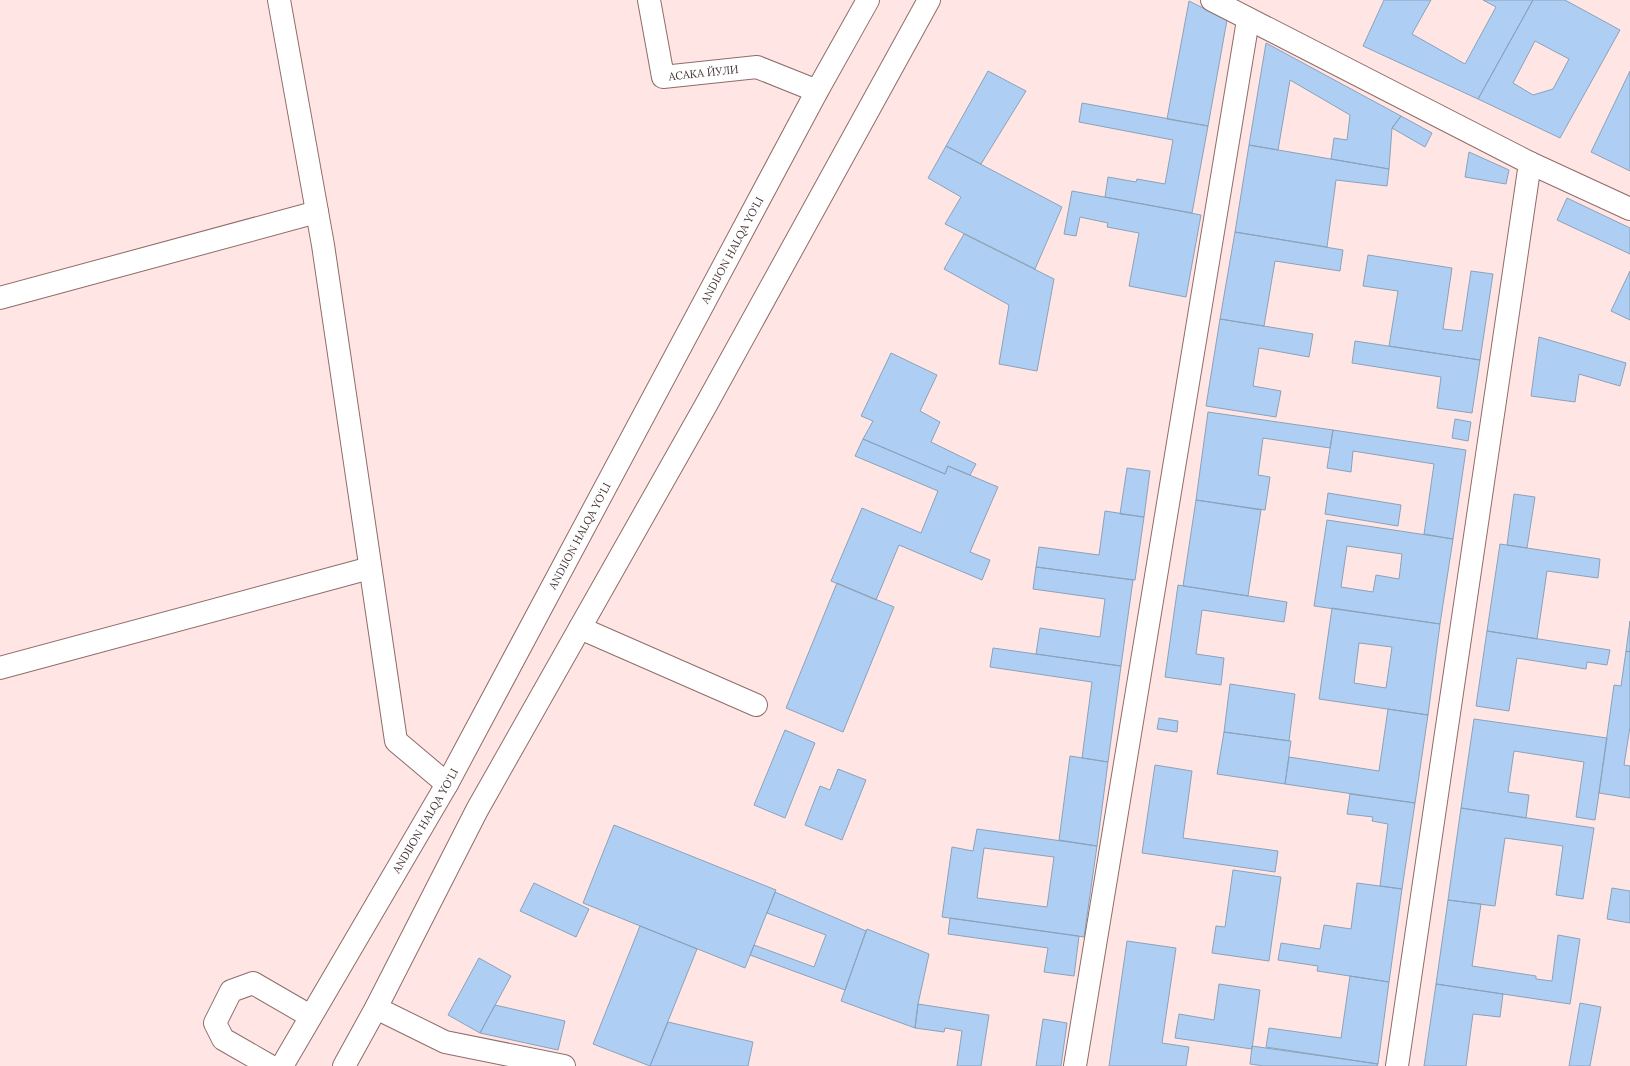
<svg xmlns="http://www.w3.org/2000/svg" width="1630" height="1066" font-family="Lora,serif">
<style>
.building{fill:#aecff3;stroke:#8aa2bb;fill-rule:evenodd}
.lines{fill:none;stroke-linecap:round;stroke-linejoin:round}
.minor-casing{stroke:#8f6c69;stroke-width:24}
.highway-casing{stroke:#8f6c69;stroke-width:24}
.minor{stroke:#fff;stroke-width:22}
.highway{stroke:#fff;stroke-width:22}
.labels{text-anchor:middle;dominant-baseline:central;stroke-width:3;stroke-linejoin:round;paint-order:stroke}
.street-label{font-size:11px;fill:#423231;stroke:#fff}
</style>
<rect width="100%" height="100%" fill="#ffe6e4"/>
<!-- building -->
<path class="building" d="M1384 0H1431L1412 34 1465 64 1496 7 1483 0H1533L1478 99 1363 46Z
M1533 0H1565L1620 30 1560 138 1478 99ZM1535 41 1569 59 1553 89 1533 95 1513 83Z
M1189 1 1227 20 1208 126 1167 119Z
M1266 43 1401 116 1392 128 1389 169 1331 159 1334 138 1347 140 1350 115 1290 80 1278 150 1249 145Z
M988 71 1026 91 981 164 946 146Z
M1630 71V171L1591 152Z
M1082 103 1208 126 1192 213 1105 197 1108 177 1136 182 1137 179 1165 184 1173 140 1079 122Z
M1401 116 1432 133 1425 147 1392 128Z
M1249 145 1389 169 1387 186 1336 180 1327 247 1235 232Z
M946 146 1062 207 1035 269 945 224 961 197 928 178Z
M1469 152 1509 170 1506 184 1465 177Z
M1072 191 1201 215 1186 297 1129 286 1139 233 1107 227 1108 223 1080 217 1076 236 1064 234Z
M1567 198 1630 228V254L1557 220Z
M1235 232 1343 250 1340 271 1275 261 1264 326 1220 319Z
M964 234 1054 279 1037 371 999 364 1009 305 944 269Z
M1368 255 1452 268 1443 329 1462 331 1471 271 1493 274 1480 360 1389 346 1398 291 1363 286Z
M1630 271V320L1611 311Z
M1220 319 1313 334 1309 357 1259 348 1253 386 1281 391 1276 417 1206 406Z
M1539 337 1626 363 1620 386 1579 374 1575 402 1531 396Z
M1355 341 1480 360 1472 413 1437 408 1441 377 1352 363Z
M891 353 937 375 920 411 940 422 931 442 976 464 970 475 948 466 945 474 863 439 873 421 861 416Z
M1208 412 1333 430 1330 448 1263 438 1258 475 1270 477 1265 510 1196 500Z
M1455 419 1471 422 1468 441 1452 438Z
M1333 430 1466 450 1453 539 1424 534 1434 464 1353 451 1351 472 1327 468Z
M863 439 945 474 948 466 998 487 970 552 990 560 982 580 899 545 876 600 831 581 862 508 921 533 938 491 855 456Z
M1127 468 1150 471 1144 517 1120 514Z
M1328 493 1401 505 1398 526 1325 514Z
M1514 494 1535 497 1527 548 1507 545Z
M1196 500 1261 510 1248 596 1183 586Z
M1105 511 1144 517 1135 580 1036 567 1039 547 1099 555Z
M1327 520 1453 539 1440 624 1314 606ZM1347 546 1402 554 1399 579 1376 575 1373 592 1341 587Z
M1500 544 1600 559 1598 578 1547 571 1537 639 1487 631Z
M1036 567 1133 580 1121 666 1036 654 1040 628 1100 637 1105 599 1033 589Z
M837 583 894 607 843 732 786 708Z
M1178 585 1287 602 1284 622 1202 610 1196 654 1224 658 1221 685 1165 677Z
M1332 608 1440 624 1428 715 1319 699ZM1359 643 1392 647 1386 688 1354 683Z
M1630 621V652L1626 651Z
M1487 631 1610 650 1607 665 1587 662 1586 669 1517 658 1509 711 1476 706Z
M993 648 1121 666 1108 762 1082 758 1092 682 990 667Z
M1626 651 1630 652V727L1624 765 1630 766V798L1599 793 1614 685 1621 686Z
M1230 684 1295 694 1289 741 1224 732Z
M1388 709 1428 715 1415 803 1285 784 1289 757 1379 771Z
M1159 718 1178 721 1177 732 1157 729Z
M1474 719 1607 738 1595 820 1576 817 1584 762 1514 751 1508 792 1529 795 1526 818 1461 808Z
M785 730 815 743 785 818 754 805Z
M1224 732 1291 741 1285 784 1217 774Z
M1070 756 1108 762 1097 846 1059 840Z
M1155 765 1192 771 1183 838 1278 851 1275 872 1142 853Z
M838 769 866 780 842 840 805 825 820 786 830 790Z
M1350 794 1415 803 1402 889 1380 886 1388 824 1372 821 1373 817 1347 814Z
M1461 808 1594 828 1583 899 1556 895 1563 846 1505 838 1495 906 1448 900Z
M614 825 776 890 745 968 583 903Z
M977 829 1097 846 1084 937 942 917 952 847 973 851ZM984 848 1054 857 1047 907 977 898Z
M1233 870 1281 877 1269 961 1212 953 1216 926 1225 927Z
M534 883 589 909 576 937 520 911Z
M1357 883 1402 889 1389 982 1317 971 1318 966 1278 960 1281 943 1320 949 1324 925 1351 929Z
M1612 888 1630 891V923L1607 919Z
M775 892 866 931 845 990 750 955 754 945 814 967 826 935 767 913Z
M1448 900 1481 904 1472 966 1536 976V979L1552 981 1558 935 1580 939 1570 1004 1436 984Z
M950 918 1079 936 1074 976 1044 972 1048 948 948 934Z
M640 926 697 949 650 1066 593 1044Z
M867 929 929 954 918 1004 915 1028 841 1001Z
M1127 941 1176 948 1162 1043 1189 1047 1186 1066H1109Z
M479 958 511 976 480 1033 448 1015Z
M1350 976 1389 982 1378 1064 1266 1047 1269 1028 1341 1038Z
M1219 984 1260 990 1252 1049 1175 1038 1179 1014 1214 1020Z
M1436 984 1503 994 1500 1017 1473 1014 1466 1066H1424Z
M1580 1003 1601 1007 1590 1066H1569Z
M918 1004 989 1015 981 1066H957L962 1031 945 1028 944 1032 915 1028Z
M495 1005 565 1021 558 1050 480 1033Z
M1043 1019 1067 1023 1061 1066H1036Z
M668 1022 753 1042 748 1066H650Z
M1252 1046 1378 1064 1377 1066H1264L1250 1064Z"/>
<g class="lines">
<defs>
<g id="minor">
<path d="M279 0 323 245 396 741 447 784"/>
<path id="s1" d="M649 0 663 77 757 67 817 91"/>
<path d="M1212 0 1530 163 1630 209"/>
<path d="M0 298 317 212"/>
<path d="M580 628 756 705"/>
<path d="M0 668 370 568"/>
<path d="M376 1008 445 1042 564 1066"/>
<path d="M270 1066 223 1039 215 1023 231 991 253 983 310 1016"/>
<path d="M1075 1066 1248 20"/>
<path d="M1397 1066 1530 163"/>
</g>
<g id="highway">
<path id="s2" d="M282 1066 447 784 817 91 868 0"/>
<path d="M344 1066 376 1008 477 810 706 405 929 0"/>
</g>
</defs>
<!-- minor casing -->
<use href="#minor" class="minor-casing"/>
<!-- highway casing -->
<use href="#highway" class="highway-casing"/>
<!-- minor -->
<use href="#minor" class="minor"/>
<!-- highway -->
<use href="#highway" class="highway"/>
</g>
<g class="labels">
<!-- street labels -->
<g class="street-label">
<text stroke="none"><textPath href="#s1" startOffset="119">АСАКА ЙУЛИ</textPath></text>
<text stroke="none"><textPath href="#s2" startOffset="932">ANDIJON HALQA YO‘LI</textPath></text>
<text stroke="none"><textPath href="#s2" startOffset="608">ANDIJON HALQA YO‘LI</textPath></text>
<text stroke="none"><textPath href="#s2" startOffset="284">ANDIJON HALQA YO‘LI</textPath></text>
</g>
</g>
</svg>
